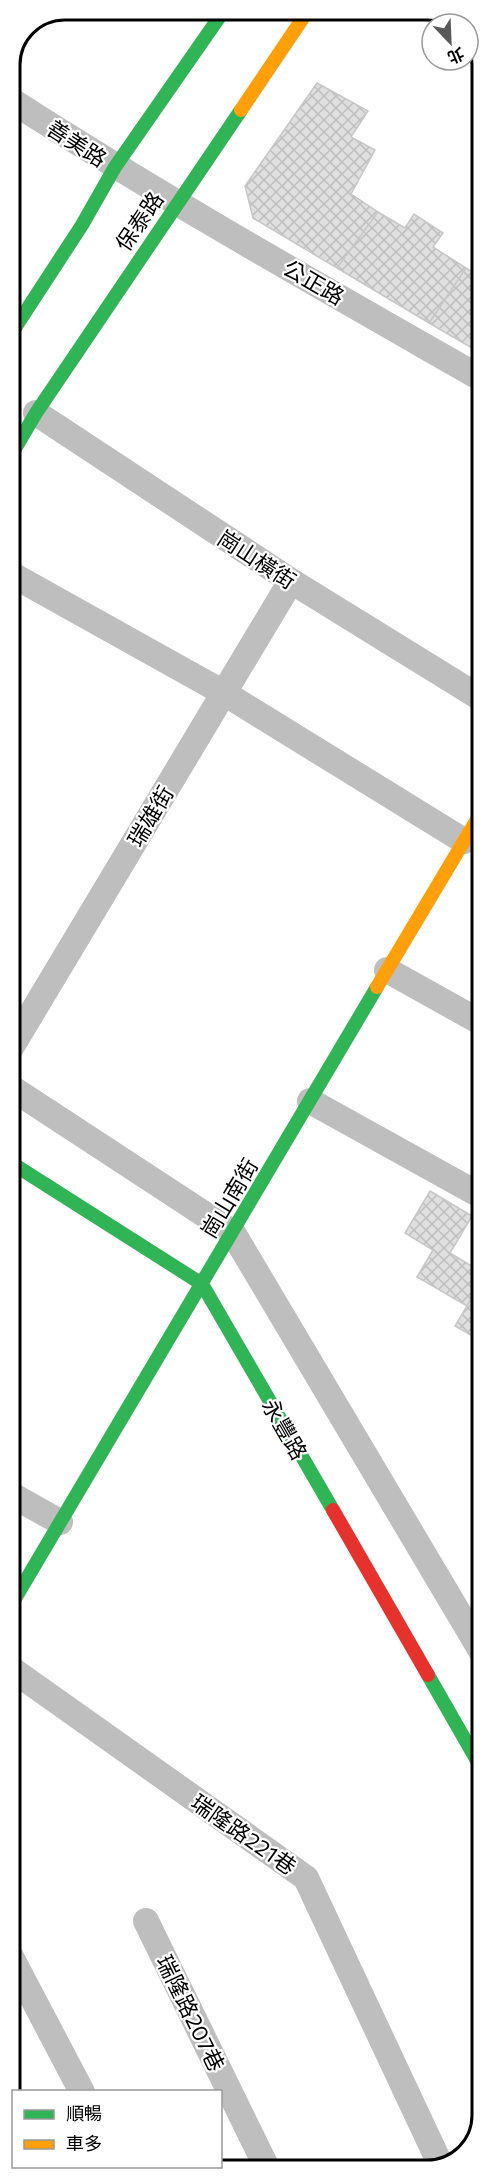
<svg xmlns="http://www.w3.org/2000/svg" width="492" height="2180" font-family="Commissioner,'Noto Sans TC',sans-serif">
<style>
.building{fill:url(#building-cross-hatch);stroke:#c7c7c7;stroke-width:1.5}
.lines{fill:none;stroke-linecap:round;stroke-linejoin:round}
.street{stroke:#bebebe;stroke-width:26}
.fast{stroke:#30b455;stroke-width:14}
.slow{stroke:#ff9f0a;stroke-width:14}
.jam{stroke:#e5322d;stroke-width:14}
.labels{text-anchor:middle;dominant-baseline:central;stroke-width:4.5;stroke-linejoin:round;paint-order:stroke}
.street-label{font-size:22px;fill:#000;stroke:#fff}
.rim{fill:none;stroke:#000;stroke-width:3}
</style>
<defs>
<pattern id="building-cross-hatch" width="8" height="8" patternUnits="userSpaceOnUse" patternTransform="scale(1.5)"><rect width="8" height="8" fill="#dfdfdf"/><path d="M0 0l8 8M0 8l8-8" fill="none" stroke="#bebebe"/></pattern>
</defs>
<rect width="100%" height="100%" fill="#fff"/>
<!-- building -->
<path class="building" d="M317 83 368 111 351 137 375 150 351 194 378 212 337 268 253 218 245 186Z
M378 212 405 228 414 214 443 233 433 247 466 268 429 323 337 268Z
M466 268 482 278V354L429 323Z
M430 1191 472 1216 450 1253 483 1273V1279L467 1306 417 1277 433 1250 405 1233Z
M483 1279V1342L455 1326Z
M483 1358V1372L476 1368Z"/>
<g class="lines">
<!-- street -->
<path class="street" d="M9 99C163 198 323 288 482 379
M36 413 291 581 482 699
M9 573 224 693 464 841
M387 970 482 1023
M9 1051 291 581
M10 1087 233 1233 483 1654
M310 1101 483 1197
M10 1494 60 1522
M10 1668 306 1878 442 2168
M146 1921 268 2170
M10 1955 82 2092
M121 2166 123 2170"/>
<!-- fast -->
<path class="fast" d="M9 337 82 225 115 167 225 9
M9 459 36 413 241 110
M10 1162 202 1284 333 1510
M10 1607 377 987
M428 1675 483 1771"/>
<!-- slow -->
<path class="slow" d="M241 110 309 9
M377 987 482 811"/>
<!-- jam -->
<path class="jam" d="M333 1510 428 1675"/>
</g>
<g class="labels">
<!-- street labels -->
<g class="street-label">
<text transform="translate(77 143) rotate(33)">善美路</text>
<text transform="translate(139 221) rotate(-56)">保泰路</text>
<text transform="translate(314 282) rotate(30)">公正路</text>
<text transform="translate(257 559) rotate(33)">崗山橫街</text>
<text transform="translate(150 816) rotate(-59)">瑞雄街</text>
<text transform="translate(229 1198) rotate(-59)">崗山南街</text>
<text transform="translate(285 1429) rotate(60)">永豐路</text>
<text transform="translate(244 1834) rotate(35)">瑞隆路221巷</text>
<text transform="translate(191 2013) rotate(64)">瑞隆路207巷</text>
</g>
</g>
<!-- crop -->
<path d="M0 0H492V2180H0ZM65 20H427A45 45 0 0 1 472 65V2115A45 45 0 0 1 427 2160H65A45 45 0 0 1 20 2115V65A45 45 0 0 1 65 20Z" fill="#fff" fill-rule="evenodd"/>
<path class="rim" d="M65 20H427A45 45 0 0 1 472 65V2115A45 45 0 0 1 427 2160H65A45 45 0 0 1 20 2115V65A45 45 0 0 1 65 20Z"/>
<!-- legend -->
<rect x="12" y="2090" width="210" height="78" fill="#ffffff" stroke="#999999" stroke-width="1.5"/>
<rect x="24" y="2110" width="30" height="9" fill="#30b455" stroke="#999999" stroke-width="1.5"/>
<text x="66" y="2120" font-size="18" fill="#000000">順暢</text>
<rect x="24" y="2140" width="30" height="9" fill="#ff9f0a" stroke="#999999" stroke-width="1.5"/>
<text x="66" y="2150" font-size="18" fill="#000000">車多</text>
<!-- north arrow -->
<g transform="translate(450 42) rotate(157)"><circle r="28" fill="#ffffff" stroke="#999999" stroke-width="1.5"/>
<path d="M0-4.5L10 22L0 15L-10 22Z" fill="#595959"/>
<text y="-9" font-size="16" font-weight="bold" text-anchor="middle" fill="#000000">北</text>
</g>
</svg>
